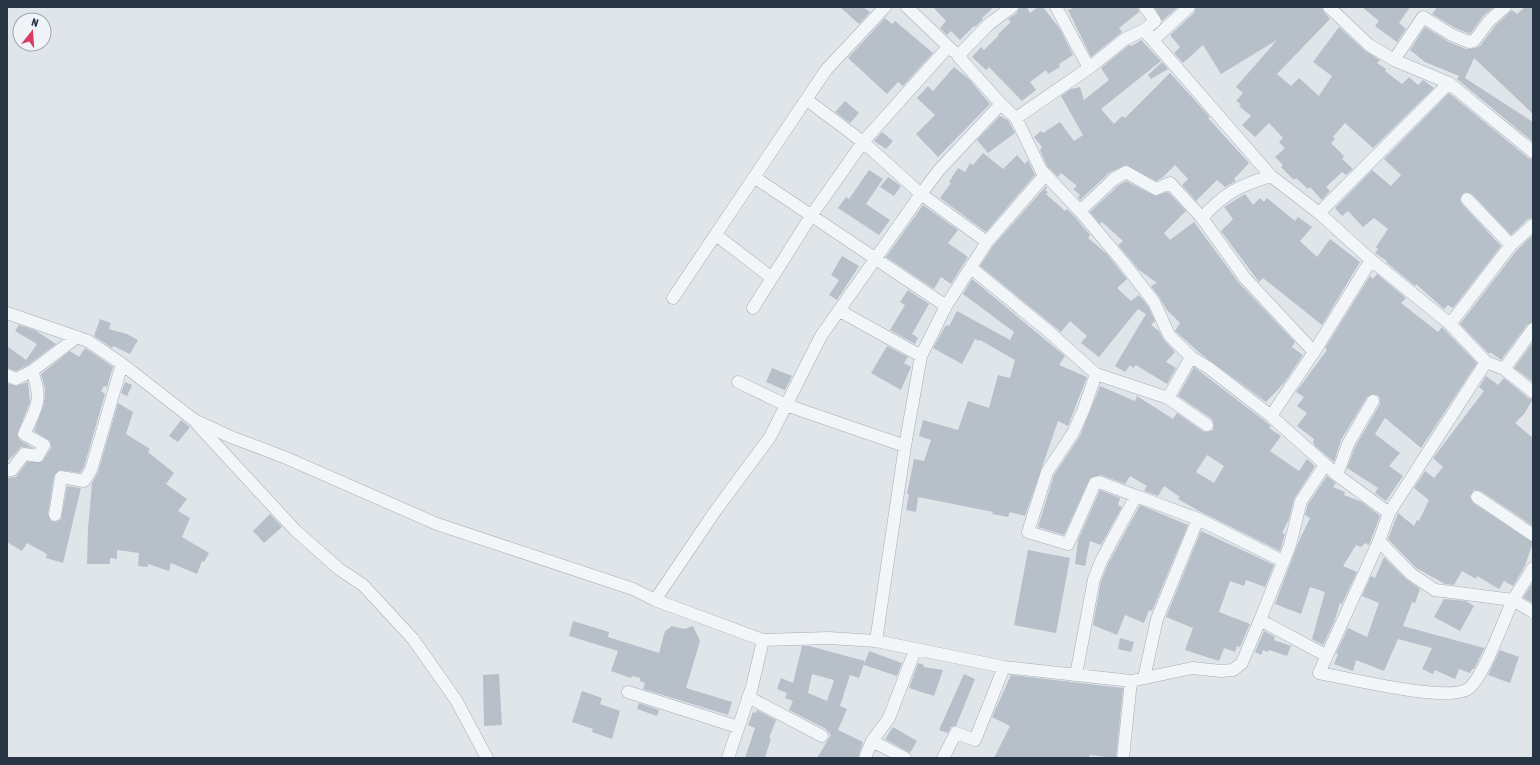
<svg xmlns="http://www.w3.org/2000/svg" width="1540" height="765" font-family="'Asap Condensed',sans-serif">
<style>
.building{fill:#b7bfc9;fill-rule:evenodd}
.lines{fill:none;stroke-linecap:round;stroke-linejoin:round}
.street-casing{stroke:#a5adb5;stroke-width:13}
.street{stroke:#f3f6f8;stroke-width:12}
</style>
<rect width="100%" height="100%" fill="#e0e5ea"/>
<!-- building -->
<path class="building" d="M840 7H863L870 12 859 24Z
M933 7H994L982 18 983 19 975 27 974 26 960 40 951 31 947 35 940 28 946 21Z
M1019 7H1027L1030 13 1038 7H1043L1060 29 1073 55 1059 64 1060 67 1048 74 1046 70 1030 82 1036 90 1022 101 989 67 986 70 972 57 981 47 984 50 999 35 998 34 1011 22 1008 19 1017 13Z
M1076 7H1138L1139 12 1119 28 1122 32 1091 57 1068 10Z
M1154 7H1178L1162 21Z
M1196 7H1322L1324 12 1330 19 1277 74 1291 86 1299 78 1319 96 1332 76 1313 62 1339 27 1364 50 1380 60 1377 63 1386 69 1385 71 1402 84 1409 77 1418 85 1423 80 1434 88 1373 148 1345 123 1333 137 1335 139 1331 143 1344 156 1342 159 1353 169 1346 175 1342 172 1326 187 1330 191 1322 200 1310 187 1308 189 1296 178 1294 180 1281 167 1283 165 1275 157 1285 148 1279 142 1283 138 1269 123 1255 137 1242 125 1251 116 1239 106 1241 104 1236 101 1243 93 1236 87 1277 40 1221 74 1203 45 1183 63 1174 53 1180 47 1170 35 1194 13Z
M1362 7H1410L1399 23 1406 29 1397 42 1375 26 1379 21Z
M1437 7H1494L1483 16 1470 34 1455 28 1432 14Z
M1525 7H1533V114L1474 58 1465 78 1533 122V142L1457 79 1459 76 1425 62 1410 50 1425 27 1449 42 1466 49 1475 48 1480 46 1495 26 1512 10 1517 14Z
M885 18 892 24 895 21 933 53 903 86 898 82 887 94 848 58Z
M1141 40 1161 61 1101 109 1114 124 1122 116 1125 118 1170 73 1210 117 1208 118 1249 163 1234 179 1236 181 1225 187 1217 180 1196 201 1182 185 1188 179 1175 165 1162 178 1156 181 1126 165 1109 173 1080 200 1078 198 1080 195 1073 189 1077 186 1061 173 1058 177 1047 166 1040 150 1042 147 1034 137 1041 131 1043 133 1060 122 1074 141 1083 135 1061 96 1071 89 1080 87 1084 100 1109 80 1101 68 1129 45 1132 46Z
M1162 62 1168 69 1151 79 1148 75Z
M954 67 969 79 990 104 938 157 916 134 935 115 917 98 928 86 933 91Z
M1449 93 1528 158 1533 159V218L1528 219 1511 235 1472 194 1466 192 1462 194 1460 200 1462 204 1501 246 1453 308 1448 305 1444 309 1416 284 1415 286 1386 262 1387 261 1375 253 1378 249 1376 247 1388 229 1374 218 1363 227 1348 211 1342 216 1335 208 1372 170 1391 186 1401 175 1384 159Z
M845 101 859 113 850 123 835 112Z
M1000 116 1008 120 1015 133 988 153 977 140Z
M882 132 893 141 886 149 874 141Z
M983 153 1003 169 1017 155 1025 164 1028 160 1035 175 986 232 940 198 951 183 949 182 958 168 965 172 970 163 973 165Z
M869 170 883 179 866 204 890 220 879 235 838 208 846 197 849 199Z
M888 177 901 186 894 196 880 187Z
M1126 181 1155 196 1168 192 1186 211 1164 233 1170 240 1194 222 1239 283 1295 342 1292 347 1303 355 1284 383 1266 402 1201 354 1175 331 1180 323 1166 309 1160 298 1151 286 1157 283 1139 270 1118 245 1123 241 1102 222 1100 224 1090 212 1119 185Z
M1046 186 1047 188 1045 190 1048 192 1046 194 1065 211 1067 209 1074 216 1090 235 1088 238 1106 253 1127 279 1117 288 1131 301 1139 295 1148 306 1155 321 1151 325 1159 331 1164 340 1175 352 1166 362 1176 368 1167 384 1136 365 1133 368 1130 365 1125 372 1115 366 1146 314 1138 309 1099 357 1081 343 1087 336 1070 321 1061 332 980 266 993 246Z
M1245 194 1253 205 1260 198 1264 202 1267 198 1295 221 1298 217 1312 227 1300 241 1317 257 1330 239 1360 262 1322 325 1263 278 1259 282 1221 231 1233 219 1224 207Z
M923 205 958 230 948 243 968 257 951 284 941 277 934 289 886 257Z
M1533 235V322L1527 325 1501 360 1490 352 1489 354 1460 324 1517 250Z
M842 256 859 266 837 300 829 295 839 280 831 275Z
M1377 274 1406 298 1401 303 1438 332 1442 327 1477 363 1421 448 1385 418 1375 434 1400 453 1389 466 1403 476 1386 501 1375 493 1378 488 1347 468 1355 447 1380 404V398L1377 395 1373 394 1367 397 1341 440 1334 462 1315 446 1313 442 1314 439 1297 426 1307 413 1297 406 1304 397 1296 392 1327 350 1325 348 1370 276 1373 279Z
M972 279 1065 356 1059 365 1087 377 1068 426 1058 421 1025 516 1010 512 1008 517 992 514 993 512 918 497 916 512 906 510 909 494H907L914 459 924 461 931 440 919 436 923 420 958 430 968 401 989 408 998 375 1010 378 1015 360 980 340 979 341 975 339 962 364 933 348 946 325 949 326 957 311 1010 340 1014 332 963 294Z
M908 290 929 304 912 334 918 338 915 344 890 330 905 305 900 302Z
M100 319 111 323 109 329 127 334 138 340 130 354 113 346 112 348 94 336Z
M19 325 35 330 56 344 28 365 16 371 7 368V346L26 360 37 344 15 331Z
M1533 342V382L1514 368Z
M887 346 908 357 904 363 911 367 901 390 871 373Z
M85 348 113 367 107 387 104 386 101 391 105 394 84 467 80 473 59 470 54 476 48 514 51 521 57 522 61 519 67 486 81 488 63 563 46 558 47 554 27 543 22 551 7 542V478L16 477 27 462H42L51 448 50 441 34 431 44 404 45 389 41 374 70 351 79 357Z
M1194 367 1266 422 1271 426 1269 428 1281 436 1270 451 1299 471 1307 459 1315 466 1294 499 1289 519 1282 533 1285 534 1280 551 1199 511 1178 499 1180 497 1164 486 1158 496 1144 491 1147 486 1130 476 1125 484 1101 475 1090 478 1064 535 1038 527 1054 475 1080 436 1100 386 1135 401 1137 396 1173 419 1177 413 1203 431 1207 432 1213 430 1214 425 1212 419 1178 396ZM1207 455 1224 466 1214 483 1196 472Z
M772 368 792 376 785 390 766 382Z
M1486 376 1498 385 1504 378 1528 398 1533 399 1524 414 1515 423 1533 438V526L1481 491 1474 490 1470 496 1473 503 1533 542 1525 566 1513 586 1504 581 1499 589 1477 576 1476 579 1462 571 1454 585 1445 584 1416 568 1388 539 1398 513 1414 526 1417 520 1419 521 1429 500 1414 488 1425 471 1434 478 1443 467 1433 458 1484 391 1479 387Z
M28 382 30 402 17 435 20 440 33 448 21 447 7 462V383L16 386Z
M125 382 132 385 127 396 121 393Z
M118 403 133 412 126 434 150 449 148 452 174 473 166 484 187 499 178 511 190 518 182 537 209 553 204 562 202 561 197 574 171 563 169 571 148 564V567L138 566 139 553 117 550V559L110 558V564H87L88 529 92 483 98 472Z
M181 420 190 427 178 442 169 436Z
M1327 476 1336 483 1333 487 1345 492 1344 495 1362 502 1380 516 1369 545 1365 543 1361 547 1356 545 1343 566 1357 572 1342 604 1340 603 1334 622 1323 645 1312 639 1325 592 1310 587 1301 614 1275 604 1299 541 1310 518 1305 515 1308 504Z
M1100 490 1120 498 1118 505 1122 507 1101 545 1090 541 1085 566 1075 564 1078 540Z
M1140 505 1188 525 1152 611 1149 610 1144 623 1125 615 1117 635 1093 625 1101 581 1108 564Z
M270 514 282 527 264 543 253 531Z
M1201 531 1274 565 1265 587 1246 580 1244 586 1230 581 1219 612 1250 624 1240 647 1237 646 1235 652 1224 648 1219 661 1185 650 1193 628 1166 617Z
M1028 550 1070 558 1056 633 1014 625Z
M1384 557 1406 579 1420 589 1415 603 1412 602 1403 626 1484 648 1486 645 1474 669H1472L1470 673 1459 669 1455 679 1435 670 1433 674 1422 669 1432 648 1398 639 1384 671 1356 660 1353 671 1334 664 1338 654 1336 653 1348 628 1367 637 1379 603 1362 596 1371 576 1375 578Z
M1533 582V603L1523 598Z
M1444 599 1466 601 1474 606 1460 631 1434 617Z
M573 621 609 632 608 637 659 653 665 631 672 626 684 629 693 626 700 641 686 688 732 702 728 715 643 689 645 683 640 681V678L632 676 631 678 611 671 618 651 569 636Z
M1264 631 1275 637 1274 640 1291 646 1287 656 1269 650 1268 652 1263 650 1261 655 1255 652Z
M1120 638 1134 642 1131 652 1118 649Z
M802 646H809L865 661 859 678 850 675 840 706 847 709 838 730 863 742 858 758H817L831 735 826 729 789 710 793 701 785 698 787 693 777 689 781 678 793 683ZM812 674 834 680 827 701 808 693Z
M1500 650 1519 657 1510 683 1488 675Z
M869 651 902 663 897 676 864 665Z
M918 663 924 665 923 667 943 670 934 696 909 688Z
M499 674 502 725 484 726 483 675Z
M964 674 975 679 956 726 951 727 948 733 939 730Z
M1011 675 1123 688 1116 758 1090 755 1089 758H994L1010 726 992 717Z
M582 691 602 698 600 704 620 711 612 739 592 732 593 729 572 722Z
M639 703 659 710 657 716 637 709Z
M757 710 776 720 769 738H771L765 758H745L755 728 748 725 753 712 756 713Z
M893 727 917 741 910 753 885 739Z"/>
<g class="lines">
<defs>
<path id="street" d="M907 7 953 51
M1012 7 989 24 958 56 1001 104 1016 118 1041 170 1080 211 1123 262 1154 302 1169 335 1191 357 1209 368 1271 416 1337 475 1389 513 1486 362
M1329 7 1369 45 1394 60
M1144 30 1155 21 1145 7
M1153 40 1189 7
M1089 68 1125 39 1144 30 1271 176 1319 213 1371 260 1450 324 1486 362 1504 369 1533 392
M1449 83 1394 60 1423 17 1452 35 1469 42 1474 41 1489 21 1505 7
M1016 118 1089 68 1056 7
M1271 176C1240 185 1223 194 1202 218L1245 278 1314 352
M754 177 946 306
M1467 199 1511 245
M1080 211 1114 179 1126 172 1156 189 1170 183 1202 218
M1319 213 1449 83 1533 152
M716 235 772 278
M987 242 1045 175
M971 268 1047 330 1096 374 1168 398 1191 357
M673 298 826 70 885 7
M753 308 811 216 863 142 948 47
M840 311 921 356
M7 313 88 341 122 364 194 420 231 437 284 457 437 524 633 589 655 600 763 640 829 638 876 641 1004 667 1131 681 1192 668 1221 671 1233 670 1242 663 1260 620 1290 545 1301 501 1325 465
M1450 324 1511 245 1533 225
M1504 369 1533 329
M7 375 16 379 32 371
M738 382 786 405 905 446
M1168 398 1207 425
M1271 416 1314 352 1371 260
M197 424 295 530 339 569 363 585 413 639 456 700 487 758
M7 470H12L24 454 38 456 44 445 24 434C37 407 43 400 32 371L77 337
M1337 475 1348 444 1373 401
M1136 496 1198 519 1283 561
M1477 497 1533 535
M1389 513 1379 541 1319 673C1348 678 1446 703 1468 689 1483 679 1504 619 1513 600L1533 612
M55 515 61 477 84 481 91 470 122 364
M1379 541 1411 574 1435 590 1513 600 1533 568
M655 600 716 510 770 437 821 336 921 194 863 142 807 100
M1260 620 1327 656
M876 641 905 446 921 356 946 306 987 242 921 194 939 170 1001 104
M1076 675 1094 579 1101 561 1136 496 1099 482 1095 483 1068 544 1028 532 1047 472 1073 433 1083 411 1096 374
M1144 678 1157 619 1198 519
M628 692 738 727
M748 697 822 736
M872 741 889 718 915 650
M728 758 752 687 763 640
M865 758 872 741 905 758
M943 758 956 733 975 740 1004 667
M1123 758 1131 681"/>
</defs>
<!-- street casing -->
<use href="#street" class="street-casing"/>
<!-- street -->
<use href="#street" class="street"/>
</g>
<!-- border -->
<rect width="1540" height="765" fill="none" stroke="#273544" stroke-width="16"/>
<!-- north arrow -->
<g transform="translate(32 32) rotate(17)"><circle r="19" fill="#f0f4f8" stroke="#a0a8b0"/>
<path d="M0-3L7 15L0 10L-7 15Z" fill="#db3a64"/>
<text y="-6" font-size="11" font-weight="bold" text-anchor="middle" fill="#273544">N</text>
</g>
</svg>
